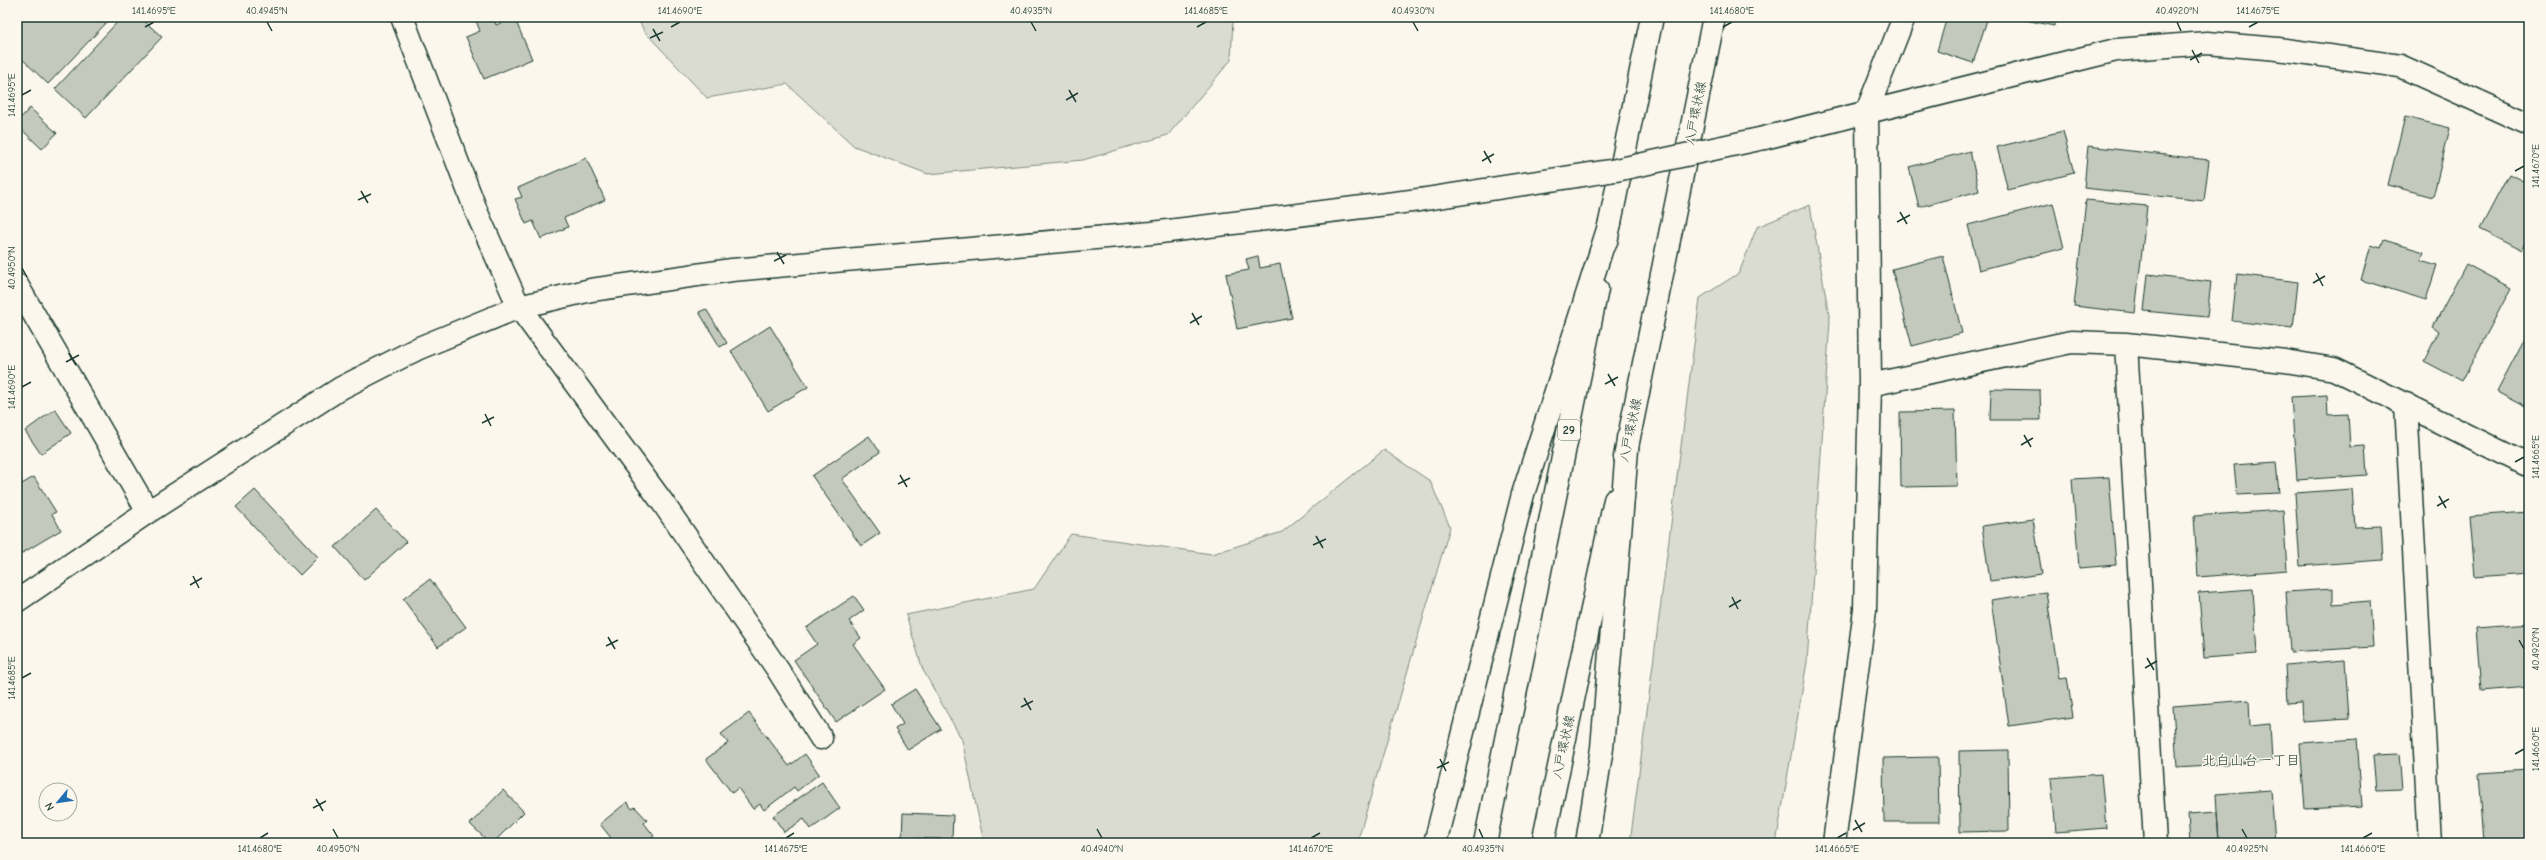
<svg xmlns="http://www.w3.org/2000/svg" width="2546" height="860" font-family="'Comic Neue','Klee One',sans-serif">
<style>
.green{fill:#dbdcd1;stroke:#7d8c82}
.building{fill:#c4c9be;stroke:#1f3d34}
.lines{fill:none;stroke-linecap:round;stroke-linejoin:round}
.minor-casing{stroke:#1f3d34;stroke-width:25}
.major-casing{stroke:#1f3d34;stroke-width:25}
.highway-casing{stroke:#1f3d34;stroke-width:25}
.minor{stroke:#fbf7ec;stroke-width:22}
.major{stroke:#fbf7ec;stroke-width:22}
.highway{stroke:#fbf7ec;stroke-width:22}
.minor-bridge-casing{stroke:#1f3d34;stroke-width:25;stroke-linecap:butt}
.minor-bridge{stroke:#fbf7ec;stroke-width:22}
.ticks{fill:none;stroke:#1f3d34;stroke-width:1.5}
.labels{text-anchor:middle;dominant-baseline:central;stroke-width:3;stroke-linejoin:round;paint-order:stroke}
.shield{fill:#fbf7ec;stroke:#61756b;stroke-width:1}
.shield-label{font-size:12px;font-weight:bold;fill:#1f3d34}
.street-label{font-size:13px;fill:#1f3d34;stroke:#fbf7ec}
.neighbourhood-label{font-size:14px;fill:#1f3d34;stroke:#fbf7ec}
.neatline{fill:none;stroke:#1f3d34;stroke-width:1.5}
.ticks-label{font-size:10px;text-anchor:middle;fill:#1f3d34}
</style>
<rect width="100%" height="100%" fill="#fbf7ec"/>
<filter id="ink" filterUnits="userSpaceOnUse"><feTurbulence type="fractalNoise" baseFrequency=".025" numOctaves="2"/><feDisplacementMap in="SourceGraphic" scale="8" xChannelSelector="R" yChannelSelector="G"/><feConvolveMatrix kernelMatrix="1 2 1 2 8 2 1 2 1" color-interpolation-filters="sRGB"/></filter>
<g filter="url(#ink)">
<!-- green -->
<path class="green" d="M637 17H1233L1231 60 1168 135 1083 160 928 174 854 146 787 84 707 98 644 31Z
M1810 205 1830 321 1807 662 1776 843H1630L1700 298 1739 273 1757 227Z
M1384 450 1430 481 1450 527 1357 843H984L962 740 923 670 906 615 1034 589 1071 534 1212 554 1282 532Z"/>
<!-- building -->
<path class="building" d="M17 17H112L48 84 17 54Z
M122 17H140L162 37 86 118 55 89Z
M485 17H493L496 25 514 17 532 59 484 79 466 37 480 31 476 21Z
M1947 17H1988L1973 63 1937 51Z
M2011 17H2055L2054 26Z
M30 108 57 133 42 149 17 125V122Z
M2405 117 2450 128 2433 197 2388 185Z
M2063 131 2074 173 2008 190 1997 147Z
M2088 146 2209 160 2204 201 2084 188Z
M1970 151 1979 191 1919 207 1909 167Z
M586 158 605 200 564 218 568 227 541 239 533 221 526 224 515 199 522 197 518 188Z
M2509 174 2529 184V235L2521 250 2480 229Z
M2086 200 2147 206 2135 313 2074 306Z
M2053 203 2064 248 1979 270 1968 225Z
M2384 240 2424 252 2421 260 2437 265 2426 300 2361 280 2371 245 2381 248Z
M1258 256 1260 268 1280 264 1292 318 1237 329 1226 274 1249 270 1246 259Z
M1943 256 1962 333 1912 346 1892 269Z
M2466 264 2511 288 2462 381 2424 361 2439 331 2433 327Z
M2148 274 2211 282 2207 317 2144 311Z
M2237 274 2298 282 2293 328 2232 321Z
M706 309 727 343 720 347 699 312Z
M770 326 808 387 768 411 731 351Z
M2527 334 2529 336V408L2497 391Z
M1991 389 2040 390 2041 420H1990Z
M2327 395 2328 415 2348 414 2350 447 2365 446 2367 475 2297 480 2291 397Z
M55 409 71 433 41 454 25 431Z
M1955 411 1957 486 1901 487 1900 412Z
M869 436 880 452 842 479 880 533 861 546 812 476Z
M2276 462 2279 493 2237 495 2234 465Z
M34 477 56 512 52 514 61 530 19 555 17 551V480L20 485Z
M2109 477 2116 565 2079 568 2072 479Z
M2352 489 2355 527 2381 526 2383 560 2300 566 2295 493Z
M255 490 318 557 300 575 236 507Z
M376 510 406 542 364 580 335 547Z
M2283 510 2287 570 2198 577 2194 516Z
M2529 512V573L2475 577 2470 516Z
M2033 519 2042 574 1990 581 1982 526Z
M430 579 466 627 438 647 403 599Z
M2253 589 2257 654 2204 658 2199 593Z
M2333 589V604L2370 601 2373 647 2290 652 2286 592Z
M2046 592 2059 678 2067 677 2073 717 2009 726 1991 600Z
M854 596 864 610 849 621 861 638 853 644 885 689 836 722 794 660 817 644 806 628Z
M2529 624V687L2481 691 2476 628Z
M2345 660 2349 719 2302 722 2301 702 2287 703 2285 665Z
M915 689 941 729 908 750 895 729 903 724 891 704Z
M2249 700 2250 726 2270 724 2272 761 2177 767 2173 706Z
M749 713 789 766 805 754 819 774 797 791 794 787 764 810 760 804 753 809 738 788 732 793 706 759 728 743 721 734Z
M2357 739 2362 806 2305 809 2300 743Z
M2008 750 2009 831 1960 832 1959 751Z
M2399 754 2402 789 2376 790 2373 755Z
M1938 757 1939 822H1884L1883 758Z
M2529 770V843H2484L2479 773Z
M2101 774 2106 828 2056 832 2051 778Z
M822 782 840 808 811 829 804 819 784 832 773 816Z
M503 790 524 812 493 843H490L470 824Z
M2271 790 2275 843H2219L2216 794Z
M627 802 632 809 635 807 647 820 644 823 654 836 645 843H615L600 824Z
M2217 812 2219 841 2190 843 2188 814Z
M903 813 953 815 952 839 902 838Z"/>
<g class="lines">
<defs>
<path id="minor" d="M402 17 477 213 519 307 663 503 778 670 821 738
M1764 138 2116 50 2207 43 2278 49 2400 66 2529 124
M17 285 148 512
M2126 344 2155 843
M1870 385 2071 342 2126 344 2285 361 2334 369 2529 466
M2406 404 2430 843
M17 601 148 512 341 388 419 348 519 307 591 290 732 270 1152 233 1419 200
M1834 843 1865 610 1870 385 1867 111 1904 17"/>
<path id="major" d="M1606 242 1652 17
M1625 457 1714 17
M1485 843 1597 289
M1543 843 1615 500"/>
<path id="highway" d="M1435 843 1523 494 1610 223
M1587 843 1602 748 1628 438"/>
</defs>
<!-- minor casing -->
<use href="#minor" class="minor-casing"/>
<!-- major casing -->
<use href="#major" class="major-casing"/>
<!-- highway casing -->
<use href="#highway" class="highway-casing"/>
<!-- minor -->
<use href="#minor" class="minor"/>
<!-- major -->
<use href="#major" class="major"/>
<!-- highway -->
<use href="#highway" class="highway"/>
<defs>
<path id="minor-bridge" d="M1419 200 1616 170 1764 138"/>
</defs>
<!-- minor-bridge casing -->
<use href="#minor-bridge" class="minor-bridge-casing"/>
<!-- minor-bridge -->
<use href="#minor-bridge" class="minor-bridge"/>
</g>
</g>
<!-- ticks -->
<path class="ticks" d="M267 22 272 31M1031 22 1036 31M1413 22 1418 31M2177 22 2181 31M145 27 154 22M671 27 680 22M1197 27 1206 22M1723 27 1732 22M2249 27 2258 22M653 29 660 41M650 38 663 32M2192 50 2199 63M2190 60 2202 53M1069 90 1076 102M22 95 31 90M1066 100 1078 93M1484 151 1491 163M1482 161 1494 154M2515 171 2524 166M361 191 368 203M358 200 371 194M1900 212 1907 224M1897 222 1910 215M777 252 784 264M774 261 786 255M22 268 27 277M2316 273 2323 286M2313 283 2325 276M1192 313 1199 325M1190 323 1202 316M69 353 76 365M66 362 79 355M1608 374 1615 386M1605 384 1618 377M22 387 31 382M485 414 491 426M482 423 494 417M2024 435 2031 447M2021 445 2033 438M2515 462 2524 457M900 475 907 487M898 484 910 478M2439 496 2446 508M2437 506 2449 499M1316 536 1323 548M1313 545 1326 539M193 576 199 588M190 585 202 578M1732 597 1738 609M1729 607 1741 600M608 637 615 649M2519 640 2524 649M606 646 618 640M2147 658 2154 670M2145 668 2157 661M22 678 31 673M1024 698 1031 710M1021 707 1033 701M2515 754 2524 749M1440 759 1446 771M1437 768 1449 762M316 799 323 811M313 808 326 801M1855 820 1862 832M333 829 338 838M1097 829 1102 838M1479 829 1483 838M2242 829 2247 838M1853 830 1865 823M260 838 268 833M786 838 794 833M1311 838 1320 833M1837 838 1846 833M2363 838 2372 833"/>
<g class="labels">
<!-- shield labels -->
<rect class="shield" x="1558" y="420" width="22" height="20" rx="3"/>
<g class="shield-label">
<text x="1569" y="430">29</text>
</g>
<!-- street labels -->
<g class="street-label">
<text transform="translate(1695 113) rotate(-79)">八戸環状線</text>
<text transform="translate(1630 430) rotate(-78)">八戸環状線</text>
<text transform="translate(1563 747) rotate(-78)">八戸環状線</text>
</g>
<!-- neighbourhood labels -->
<g class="neighbourhood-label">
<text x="2251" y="760">北白山台一丁目</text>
</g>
</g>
<!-- margin -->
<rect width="2546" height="860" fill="none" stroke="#fbf7ec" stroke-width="44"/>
<!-- north arrow -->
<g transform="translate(58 802) rotate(241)"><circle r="19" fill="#fbf7ec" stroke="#a3ada2"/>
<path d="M0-3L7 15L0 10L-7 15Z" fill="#1f6fb2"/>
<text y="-6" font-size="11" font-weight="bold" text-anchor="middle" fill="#1f3d34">N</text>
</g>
<rect x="22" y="22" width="2502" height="816" class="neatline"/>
<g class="ticks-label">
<text x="154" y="14">141.4695°E</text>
<text x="267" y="14">40.4945°N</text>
<text x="680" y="14">141.4690°E</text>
<text x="1031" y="14">40.4935°N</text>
<text x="1206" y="14">141.4685°E</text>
<text x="1413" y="14">40.4930°N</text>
<text x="1732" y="14">141.4680°E</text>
<text x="2177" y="14">40.4920°N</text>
<text x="2258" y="14">141.4675°E</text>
<text transform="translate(11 95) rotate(-90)" y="4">141.4695°E</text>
<text transform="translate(2535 166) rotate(-90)" y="4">141.4670°E</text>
<text transform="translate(11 268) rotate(-90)" y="4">40.4950°N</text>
<text transform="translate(11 387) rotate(-90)" y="4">141.4690°E</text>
<text transform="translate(2535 457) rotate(-90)" y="4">141.4665°E</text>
<text transform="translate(2535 649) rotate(-90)" y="4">40.4920°N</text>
<text transform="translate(11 678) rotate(-90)" y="4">141.4685°E</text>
<text transform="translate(2535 749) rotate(-90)" y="4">141.4660°E</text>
<text x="260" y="852">141.4680°E</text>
<text x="338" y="852">40.4950°N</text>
<text x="786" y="852">141.4675°E</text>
<text x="1102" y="852">40.4940°N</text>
<text x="1311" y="852">141.4670°E</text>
<text x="1483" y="852">40.4935°N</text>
<text x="1837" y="852">141.4665°E</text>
<text x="2247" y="852">40.4925°N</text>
<text x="2363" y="852">141.4660°E</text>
</g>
</svg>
